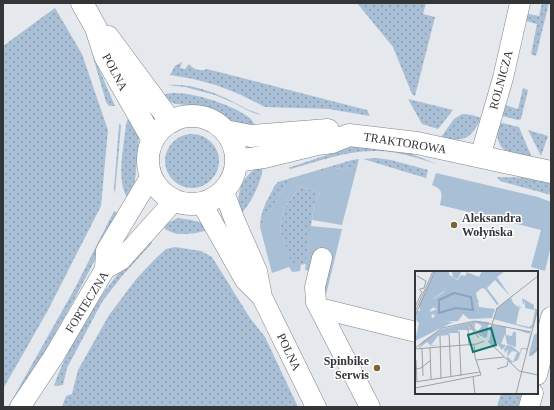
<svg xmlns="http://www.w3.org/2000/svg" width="554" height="410" font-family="'Times New Roman',serif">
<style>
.grass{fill:url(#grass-dots)}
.garden{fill:#a9bfd5}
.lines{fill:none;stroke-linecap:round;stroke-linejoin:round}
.street-casing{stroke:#7f8386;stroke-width:21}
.secondary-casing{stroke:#7f8386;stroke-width:23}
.street{stroke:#fff;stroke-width:20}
.secondary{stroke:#fff;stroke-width:22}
.poi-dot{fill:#796634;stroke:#fff;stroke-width:1.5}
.labels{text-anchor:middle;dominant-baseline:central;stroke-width:3;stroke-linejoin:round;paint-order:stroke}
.street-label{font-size:12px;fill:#343537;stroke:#fff}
.poi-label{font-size:12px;font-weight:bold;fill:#343537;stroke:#fff;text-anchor:start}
.inset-river{fill:none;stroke:#88a4c1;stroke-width:2}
.inset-road{fill:none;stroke:#9ea1a4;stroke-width:1}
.view{fill:#0f766e;fill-opacity:0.15;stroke:#0f766e;stroke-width:2}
.inset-edge{fill:none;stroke:#343537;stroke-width:2}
</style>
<defs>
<pattern id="grass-dots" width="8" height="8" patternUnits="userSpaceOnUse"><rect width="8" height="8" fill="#a9bfd5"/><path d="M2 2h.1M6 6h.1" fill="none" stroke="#8a9cae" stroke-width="1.8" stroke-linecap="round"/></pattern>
</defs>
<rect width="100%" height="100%" fill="#e5e9ed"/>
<!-- grass -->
<path class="grass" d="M357 3H426L423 14 435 17 415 96 412 94 393 47Z
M542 3H549L536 56 531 54 537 24 523 20 524 13 539 16Z
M55 8 82 54 108 130 101 206 47 312 3 389V46Z
M92 53 115 106H109L106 102Z
M182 62 180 68 185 69 189 64C193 69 200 72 207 69L367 110 370 116 329 109 265 107 239 94 216 85 193 79 170 75 175 66Z
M168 85C196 83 223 96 247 109 252 112 257 112 261 115L251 112 234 103 215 95 185 87Z
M523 88 528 90 521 119 518 120 499 115 505 105 518 109Z
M172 93C194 92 233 105 250 118 253 121 255 125 257 129L235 124 212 109 200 106 175 104 162 97 166 94Z
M408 99 453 110 438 129 422 124Z
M462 114 472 115 481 118C471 139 464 143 441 137L454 119Z
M130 116 139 136 135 181 127 197C116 181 124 144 126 125L128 118Z
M498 122 519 127 533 160C509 155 493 151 498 122Z
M120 123 121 126 115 194 114 189 119 125Z
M528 130 548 136 541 156Z
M165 161a27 27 0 1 1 54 0a27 27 0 1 1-54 0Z
M354 146 404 151 437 164C417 158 397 151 377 151 348 150 319 161 291 169L288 168Z
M376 158 391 160 428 170 426 178 363 159Z
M359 159 356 171 334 168 286 185 260 227C260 211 268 199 275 185L278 182 352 160Z
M263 165C263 179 250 207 239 215 237 192 239 176 263 165Z
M497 177C514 178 535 176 551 183V195L500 181Z
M300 186 320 193 314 204 306 264 292 266 280 230 283 210Z
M114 211 119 214 74 300 16 402 12 407H8L75 288Z
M178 218C192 220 199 220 210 229 197 234 174 238 163 227L170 222Z
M149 240 152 243 122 276 102 302 67 368 63 385 54 386C66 350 91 308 114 279 125 265 138 252 149 240Z
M175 247 201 251 212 257 250 318 265 337 298 407H62L66 396 72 394 78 370 109 315 137 278 156 258 166 249Z
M501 393H522L518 407H497Z"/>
<!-- garden -->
<path class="garden" d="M334 168 356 171 342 225 312 220 314 204 320 193 300 186 283 210 280 230 292 265 301 264 300 271 292 272 289 267 272 273 260 227 286 185 301 175Z
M436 173 538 197 551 202V246L545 271 531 267 541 230 440 205C442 194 444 190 432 185Z
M311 226 342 229 324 303 309 271 305 270Z"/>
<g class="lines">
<defs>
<path id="street" d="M480 157 503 78 520 3
M202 204 245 280 262 297 257 271 235 221 224 192
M322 258 315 287 316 302 370 407
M105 269 106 251 151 176
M262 297 316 407
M319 308 416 332
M537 375 551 317
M20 407 54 356 105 269 121 260 174 201
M529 407 533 393"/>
<path id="secondary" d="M82 3 96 28 105 56 153 140
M108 37 171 122
M148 160a44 44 0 1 1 88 0a44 44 0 1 1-88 0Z
M225 131 251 136 328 130
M237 161 264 157 317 144 332 142 349 135 417 143 551 172"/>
</defs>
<!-- street casing -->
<use href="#street" class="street-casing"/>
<!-- secondary casing -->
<use href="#secondary" class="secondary-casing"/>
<!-- street -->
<use href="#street" class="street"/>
<!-- secondary -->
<use href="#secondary" class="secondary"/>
</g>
<!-- markers -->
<g class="poi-dot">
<circle cx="454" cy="225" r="4"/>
<circle cx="377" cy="368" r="4"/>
</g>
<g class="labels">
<!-- street labels -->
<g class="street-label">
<text transform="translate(115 72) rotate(62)">POLNA</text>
<text transform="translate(501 80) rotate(-75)">ROLNICZA</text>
<text transform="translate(405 143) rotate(9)">TRAKTOROWA</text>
<text transform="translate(87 302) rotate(-58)">FORTECZNA</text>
<text transform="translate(289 352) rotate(64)">POLNA</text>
</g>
<!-- poi labels -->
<g class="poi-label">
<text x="462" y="218">Aleksandra<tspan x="462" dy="14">Wołyńska</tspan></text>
<text x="369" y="361" text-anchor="end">Spinbike<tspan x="369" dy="14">Serwis</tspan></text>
</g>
</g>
<!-- overview -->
<g transform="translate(415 271)">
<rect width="123" height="123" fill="#e5e9ed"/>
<path d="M19 0H34V4L38 6 37 0H44L46 1 43 8 37 6 43 9 46 4 50 5 52 2 49 0 64 6 67 0H90L82 6 95 25 80 9 72 17 84 33 82 34 70 18 67 17 61 22 64 36 80 38 77 47 54 48 48 43 43 50 4 52 1 49 3 43 0 50 2 40H5L4 34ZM30 16 60 24 63 42 58 36V40L41 37 17 47 15 39 19 36 18 28 29 20ZM101 22 95 28 101 35V32L102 36 105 34 103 38 108 34 107 27 119 34V38H122L123 35 118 56 116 58 78 48 82 37ZM110 31V37L120 39 117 54 114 56 101 53 104 39ZM62 50 74 51 72 66 69 67 63 60 67 55 64 53 60 52V57L55 52 61 61 54 56 53 59H43V62H33V64L23 65 16 74 24 75H16L12 71 3 78 8 70 27 58ZM77 54 91 56V64L97 65 98 61H101V76L92 73 90 63 86 73 91 74 87 79 81 71 79 75 74 71ZM99 58 114 61 116 64 111 82V78H107L103 89 96 92 91 87 93 86 98 91 102 81 97 80 92 86 93 78 90 82 89 78 92 74 97 75 105 82 106 77H112L115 63ZM122 62 123 79 117 85 114 83 113 86 119 64Z" fill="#a9bfd5" fill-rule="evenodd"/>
<path d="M30 15 60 23 64 31 61 32 63 41 46 40 44 43 47 45 42 50 35 47H41L43 44 37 45 36 40 22 45 21 49 19 43 16 44 15 41 22 38 19 37 17 29 29 21ZM96 27 102 41 96 44 86 43 90 33 91 36 98 35 92 30ZM16 50 38 51 0 70 4 52Z" fill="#a9bfd5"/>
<path class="inset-river" d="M39 22 56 26 58 39 41 37 24 42V29Z"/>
<path class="inset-road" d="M2 5 11 10 9 17 5 18M0 36 7 21 4 18M0 41 18 0M0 45 20 0M55 53 66 65M44 60 46 105M75 60 82 37 123 5M34 62 36 106M25 65 26 108M73 70 104 100 123 104M54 74 53 58H57L64 67M15 76 16 109M0 77 27 57 60 50 116 61M0 78 62 73 69 70M7 78 8 105M114 85 123 77M1 89 2 111M61 89 89 86M0 98 6 97 16 89M82 98 92 95 93 90M58 106 60 123M0 111 65 101M0 117 66 104 60 86 59 74M101 123 123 37"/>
<path class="view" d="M76 57 81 74 58 81 53 64Z"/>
<rect width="123" height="123" class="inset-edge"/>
</g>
<!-- border -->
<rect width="554" height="410" fill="none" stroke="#343537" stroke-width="8"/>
</svg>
